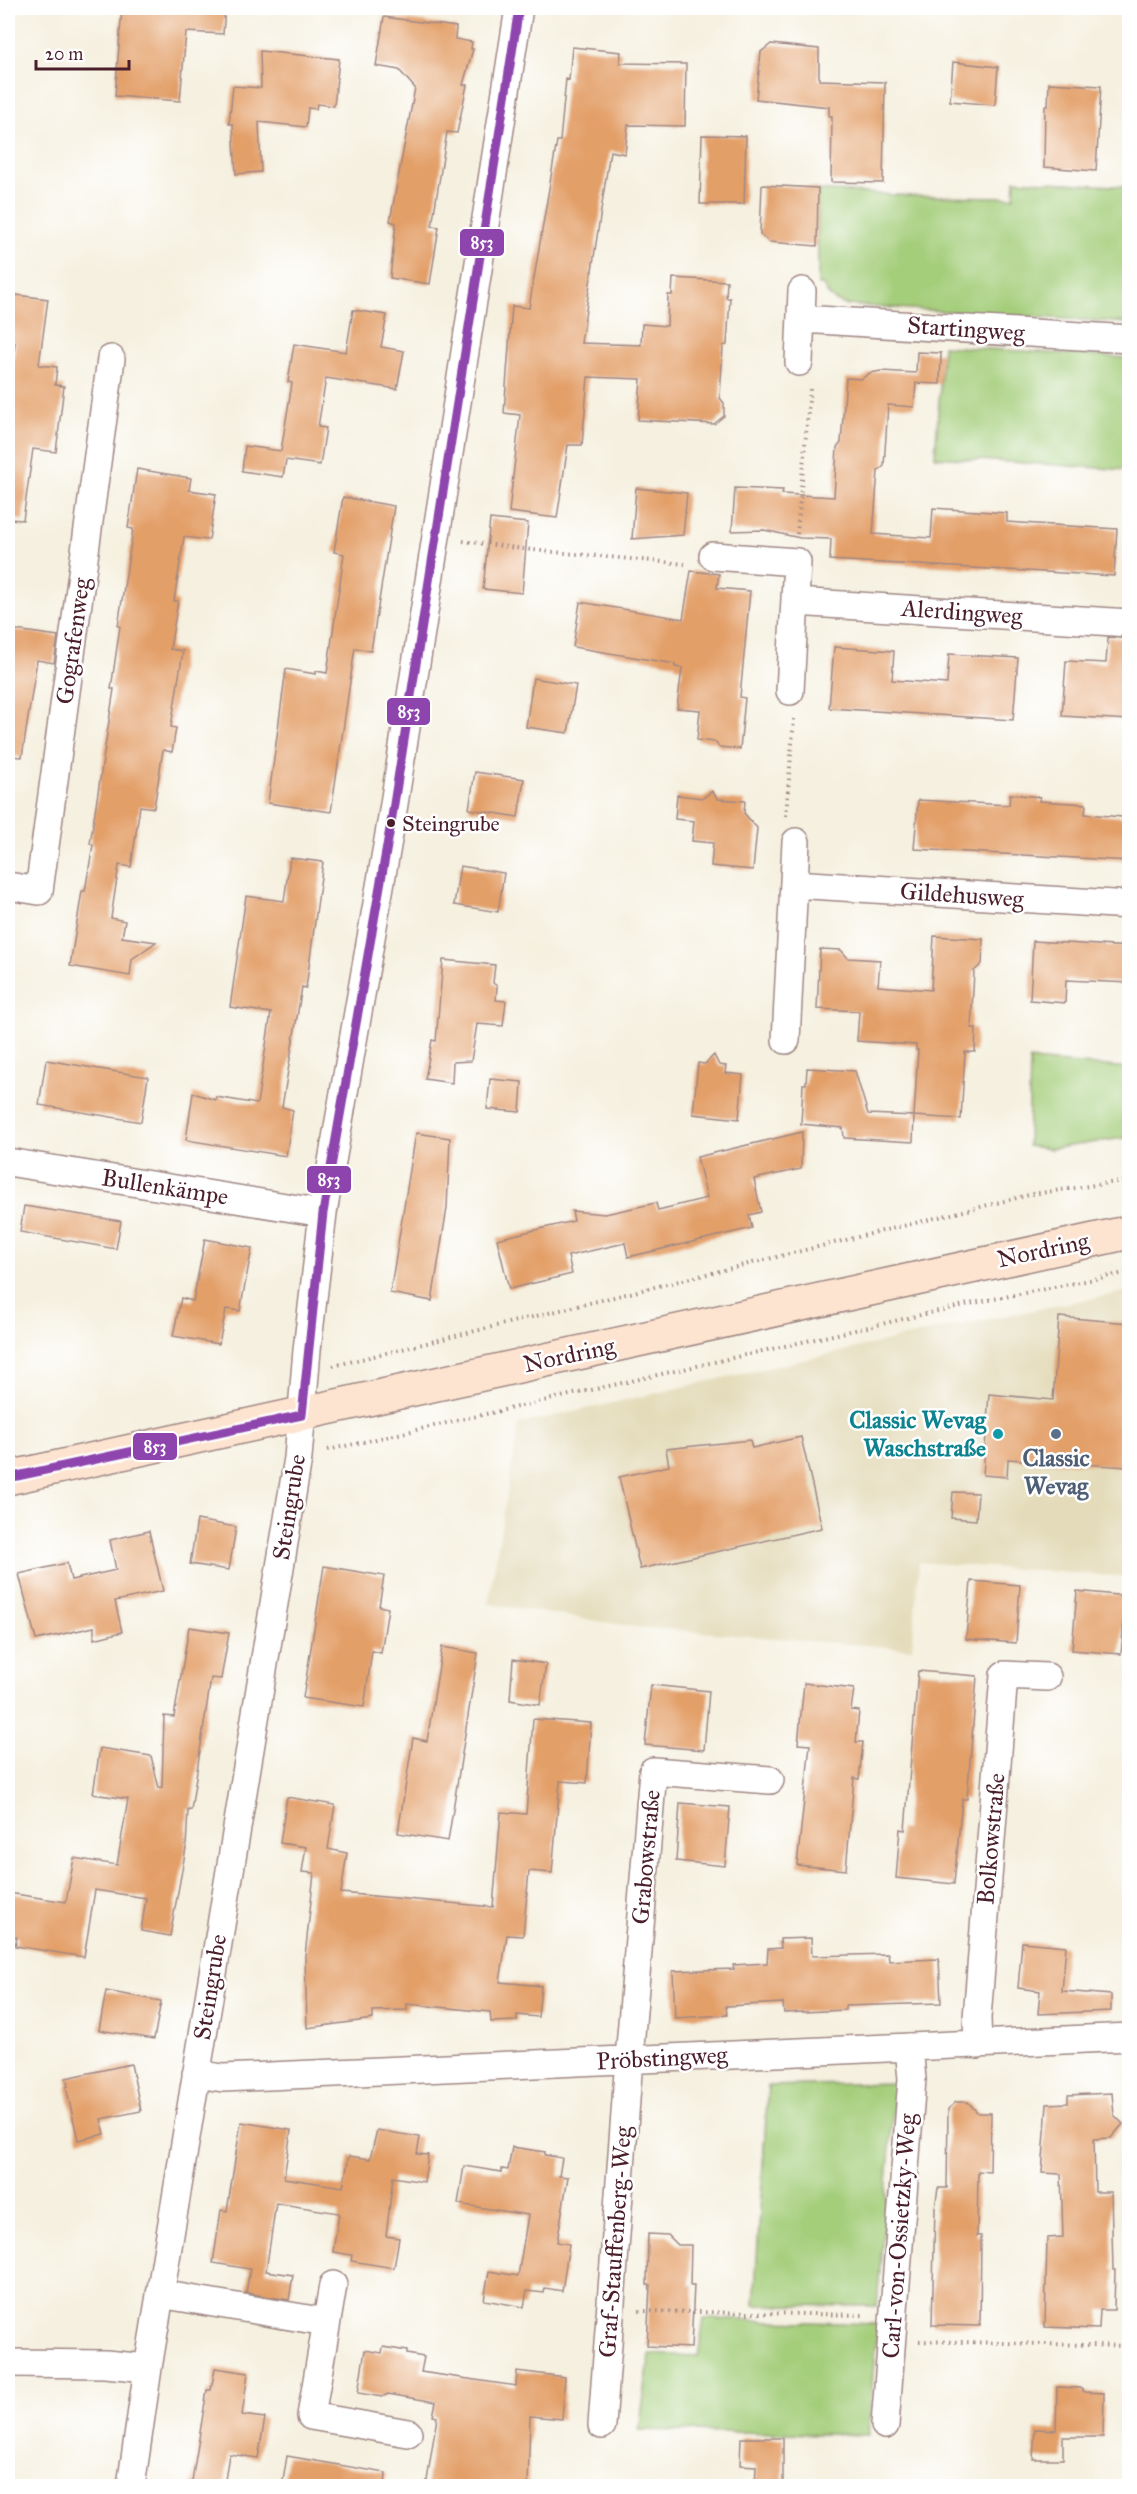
<svg xmlns="http://www.w3.org/2000/svg" width="1137" height="2494" font-family="'IM FELL Great Primer',serif">
<style>
.built{fill:#e4dbba}
.green{fill:#a4ce7a;stroke:#777652;stroke-width:1.5}
.building{fill:#e39f68}
.lines{fill:none;stroke-linecap:round;stroke-linejoin:round}
.minor-casing{stroke:#a08885;stroke-width:30}
.secondary-casing{stroke:#a08885;stroke-width:36}
.path{stroke:#a08885;stroke-width:4;stroke-dasharray:1.5 4.5;stroke-linecap:butt}
.minor{stroke:#fff;stroke-width:27}
.secondary{stroke:#fde4d0;stroke-width:33}
.bus-1-casing{stroke:#fff;stroke-width:14}
.bus-1{stroke:#8e44ad;stroke-width:9}
.bus-dot{fill:#4a1f2b;stroke:#fff;stroke-width:2}
.culture-dot{fill:#0f9aa8;stroke:#fff;stroke-width:2}
.service-dot{fill:#5c6f8a;stroke:#fff;stroke-width:2}
.labels{text-anchor:middle;dominant-baseline:central;stroke-width:5;stroke-linejoin:round;paint-order:stroke}
.bus-label{font-size:22px;fill:#4a1f2b;stroke:#fff;text-anchor:start}
.street-label{font-size:24px;fill:#4a1f2b;stroke:#fff}
.culture-label{font-size:24px;font-weight:bold;fill:#0d838f;stroke:#fff;text-anchor:end}
.service-label{font-size:24px;font-weight:bold;fill:#4e5e75;stroke:#fff}
.line-badge{stroke:#fff;stroke-width:2}
.badge-label{font-size:16px;text-anchor:middle;font-weight:bold;fill:#fff}
</style>
<rect width="100%" height="100%" fill="#fff"/>
<filter id="ink" filterUnits="userSpaceOnUse"><feTurbulence type="fractalNoise" baseFrequency=".0167" numOctaves="2"/><feDisplacementMap in="SourceGraphic" scale="12" xChannelSelector="R" yChannelSelector="G"/><feConvolveMatrix kernelMatrix="1 2 1 2 8 2 1 2 1" color-interpolation-filters="sRGB"/></filter>
<filter id="wash" filterUnits="userSpaceOnUse"><feTurbulence type="fractalNoise" baseFrequency=".008" numOctaves="4" result="noise"/><feDisplacementMap in="SourceGraphic" scale="24" xChannelSelector="R" yChannelSelector="G"/><feGaussianBlur stdDeviation="1.35" result="paint"/><feColorMatrix in="noise" values="0 0 0 0 0 0 0 0 0 0 0 0 0 0 0 0 0 1.4 0 .05"/><feComposite in="paint" operator="in"/></filter>
<g filter="url(#wash)">
<rect width="100%" height="100%" fill="#f5f0df"/>
<!-- built -->
<path class="built" d="M1129 1291V1577L919 1562 912 1649 636 1627 488 1604 519 1424 954 1326Z"/>
<!-- green -->
<path class="green" d="M1015 180 1129 187V323L847 305C835 302 828 297 823 285H818V190L911 196 1014 197Z
M943 346 1129 358V470L935 457Z
M1030 1060 1129 1068V1137L1050 1149 1028 1146Z
M895 2083 877 2306 754 2305 768 2086Z
M704 2319 877 2324 868 2435 639 2430 650 2354 698 2356Z"/>
<g id="blocks">
<!-- building -->
<path class="building" d="M122 8H225L223 34 186 32 180 101 115 96Z
M384 17 456 27 455 39 472 42 471 49H473L463 85H467L457 133 447 132 432 226 439 227 430 284 390 278 396 223 390 221 415 88 399 70 376 66Z
M771 44 819 49V80L885 82 883 183 831 182 832 116H829V107L756 99 761 52Z
M572 47 621 52 620 63 686 64 685 126 628 125 625 154 610 151 581 343 641 345 642 324 667 326 668 295H672L673 278 727 281 726 298H730L727 345 723 346 720 398 724 403V416L714 424 638 420 641 379 588 377 582 445H568L557 518 509 512 520 415 504 413 512 306 529 308 557 141H560L566 79 569 80Z
M260 51 339 59 334 106 317 104 316 109 308 108 306 127 259 122 261 172 236 174 233 124H229L233 86 261 88Z
M953 62 998 67 995 105 950 101Z
M1049 83 1101 86 1096 171 1044 167 1045 106H1048Z
M702 135 746 136 744 204H700Z
M762 185 818 188 817 246 769 242 760 234Z
M8 294 48 299 39 365 57 367 55 385 64 386 56 452 33 449 23 520 8 519V403L15 343 8 342Z
M353 310 387 315 381 347 404 351 397 389 326 378 318 427 326 428 320 465 286 460 283 477 242 471 245 446 281 451 292 383 288 382 294 344 346 352Z
M917 352 941 353 940 384 916 383 914 407 888 405 884 466 878 471 873 534 931 538 933 508 1007 513V522L1117 529 1114 576 830 560 831 539 800 538 764 530 732 531 735 488 783 490 782 494 834 497 837 447 841 443 846 378 861 379 870 373 881 371 916 373Z
M137 469 191 478 189 490 216 494 209 540 184 537 174 601H178L170 649 183 651 171 727 176 728 172 752 163 750 154 808 140 806 131 867 119 865 111 918 125 921 122 937 156 942 132 959 130 976 70 966 82 891H85L93 845 90 844 114 689H111L120 626H118L133 529 128 528Z
M636 488 687 493 683 535 632 539Z
M343 497 394 506 371 651 355 648 331 812 268 803 286 669 316 674V671L327 673 344 554 334 552Z
M490 519 528 523 522 593 483 589Z
M691 571 719 574 717 588 750 591 740 697 745 698 740 749 719 747 715 742 697 740 700 710 677 708 682 668 675 667V664L573 647 580 602 683 619Z
M8 629 58 636 54 663 37 660 22 757 8 756Z
M1108 637 1130 639V720L1062 716 1066 661 1106 663Z
M834 647 894 651 892 680 947 684 949 654 1018 658 1013 720 829 708Z
M533 678 576 685 568 733 526 727Z
M475 772 524 779 518 817 469 809Z
M712 791 718 799 745 801 744 813 757 828 753 870 711 866 713 843 692 841 694 821 675 819 677 795 703 798Z
M1010 794 1040 797 1039 801 1086 804 1085 814 1123 817V822H1130V861L914 849 918 800 1009 805Z
M290 858 323 862 306 988 302 987 282 1107 293 1110 286 1156 186 1140 193 1093 216 1100V1097L257 1104 271 1013 230 1007 246 896 284 901Z
M460 866 504 873 498 912 454 905Z
M934 936 983 939 982 964 974 971 971 1028H976L975 1052H965L961 1119 914 1116 918 1050H916V1045L857 1041 859 1011 817 1009 820 949 841 950 848 958 880 960 878 986 931 990Z
M1033 941 1130 947V983L1066 980 1065 1003 1030 1000Z
M443 960 495 965 493 983 497 986 496 1000 506 1001 503 1026 477 1024 471 1061 453 1062 452 1083 425 1079 432 1040 436 1041Z
M714 1055 719 1065 726 1066 725 1073 743 1075 739 1119 693 1114 698 1063 705 1064Z
M46 1060 148 1077 141 1122 39 1105Z
M807 1068 855 1071 868 1114 914 1116 913 1142 844 1138 843 1128 801 1124 803 1084H806Z
M490 1079 522 1082 520 1112 487 1109Z
M802 1132 801 1169 754 1179 761 1212 749 1215 752 1228 628 1257 625 1243 568 1256 572 1274 509 1289 497 1239 574 1221 572 1211 605 1214 656 1203 658 1210 707 1198 697 1157Z
M416 1133 450 1138 447 1208 432 1301 390 1293Z
M24 1206 121 1221 116 1249 20 1232Z
M205 1239 252 1248 240 1311 226 1309 219 1344 173 1336 181 1298 193 1301Z
M1059 1317 1130 1323V1429L1127 1467 1008 1459 1007 1477 983 1475 989 1394 1053 1400Z
M801 1437 822 1528 640 1569 619 1477 669 1466 666 1449 750 1440 752 1448Z
M953 1492 978 1493 976 1520 951 1518Z
M197 1520 236 1527 229 1570 190 1564Z
M149 1531 163 1591 115 1601 122 1632 94 1639V1627L36 1640 19 1574 67 1563 71 1580 116 1570 110 1540Z
M324 1566 384 1576 379 1606 388 1608 381 1653 372 1651 364 1707 303 1698Z
M971 1581 1020 1585 1016 1643 966 1639Z
M1077 1591 1126 1596 1121 1654 1072 1650Z
M189 1627 229 1633 221 1679 211 1678 191 1810 188 1809 186 1848 170 1936 141 1931 146 1898 95 1890 84 1957 15 1946 17 1937 8 1935V1893L66 1902 74 1858 117 1865 128 1799 93 1794 100 1748 151 1756 159 1788 162 1787 164 1716 174 1717Z
M442 1647 478 1653 448 1841 398 1833 413 1738 427 1741Z
M513 1659 546 1664 540 1705 510 1700Z
M918 1671 977 1676 967 1799H962L954 1884 896 1878 900 1829 905 1830Z
M804 1683 854 1689 851 1710 859 1711 856 1742H863L859 1779 854 1778 846 1870 797 1865 810 1745 798 1744Z
M651 1685 709 1691 704 1750 645 1745Z
M533 1719 591 1723 587 1783 560 1781 552 1873 529 1871 523 1936 507 1935 500 1982 541 1986 538 2017 517 2015V2021L491 2022 490 2012 407 2004V2010L373 2011V2019L307 2028 305 1956 314 1873 302 1872 306 1847 280 1843 287 1797 335 1805 328 1849 347 1853 341 1893 493 1907 501 1812 526 1814Z
M680 1803 730 1807 725 1866 676 1861Z
M811 1938 812 1956 888 1954 889 1961 939 1959 941 2003 845 2006V2010L784 2013 783 2003 726 2006 727 2015 675 2018 673 1971 734 1969 733 1965 767 1963 768 1949 781 1948 780 1939Z
M1022 1942 1066 1946 1062 1991 1111 1995V2011L1038 2014 1040 1991 1018 1988Z
M106 1991 161 2001 154 2039 99 2030Z
M131 2064 141 2111 101 2119 105 2134 78 2140 66 2087 68 2086 66 2078Z
M1112 2093 1114 2115 1123 2124 1111 2138 1094 2139 1095 2192H1111L1113 2270H1115L1114 2310H1100L1099 2329 1045 2327 1047 2238 1063 2237 1061 2174 1042 2173 1047 2104 1068 2103V2095Z
M956 2102H968L978 2113H991L990 2172 978 2171 977 2236H981L980 2326 932 2325 935 2208 938 2188H947L948 2109Z
M241 2122 291 2130 284 2178 343 2187 349 2156 370 2159 377 2130 420 2137 417 2154 428 2155 424 2182 393 2177 386 2236 399 2238 394 2268 351 2261 352 2255 333 2252 339 2213 276 2203 266 2271 293 2275 289 2300 246 2293 250 2269 213 2263 221 2210 227 2211Z
M512 2147 545 2152V2155L562 2158 559 2176 568 2177 557 2242 569 2244 562 2291 545 2288 544 2293 527 2291 524 2307 484 2300 489 2271 518 2276 528 2215 458 2204 464 2166 502 2172V2169L508 2170Z
M648 2234 668 2235 678 2245H691L690 2285H694L691 2348 647 2346 650 2285H647Z
M383 2347 407 2351V2354L424 2357 421 2372 516 2386 517 2371 565 2377 562 2419 530 2416 528 2487H426L437 2417 433 2416 436 2402 388 2394 382 2397 358 2393 365 2350 382 2353Z
M215 2368 248 2373 242 2415 265 2418 258 2458 229 2454 224 2487H191L207 2390H211Z
M1057 2387 1080 2388 1085 2392 1104 2393 1103 2437H1063V2459H1033L1035 2429 1056 2430Z
M741 2438H783V2487H755L756 2466 740 2465Z
M287 2456 386 2473 385 2487H282Z"/>
</g>
</g>
<g filter="url(#ink)">
<use href="#blocks" fill-opacity="0" stroke="#a08885" stroke-width="1.5"/>
<g class="lines">
<defs>
<path id="minor" d="M802 319 1130 339
M799 362 802 291
M713 556 797 562 790 691
M795 602 1130 623
M794 884 1130 905
M8 886 39 891 111 359
M786 1040 796 842
M8 1162 323 1213
M978 2045 977 2018 1004 1675 1047 1677
M196 2074 223 2078 1130 2037
M333 2285 311 2416 408 2433
M160 2294 326 2322
M8 2363 105 2364 148 2368
M602 2425 629 2059 653 1771 770 1780
M885 2425 912 2079 909 2047
M131 2486 148 2368 298 1458 307 1350 323 1213 391 823 519 8"/>
<path id="secondary" d="M8 1478 1130 1232"/>
</defs>
<!-- minor casing -->
<use href="#minor" class="minor-casing"/>
<!-- secondary casing -->
<use href="#secondary" class="secondary-casing"/>
<!-- path -->
<path class="path" d="M797 534 810 389
M463 541 532 550 685 564
M786 816 794 719
M333 1366 1033 1194 1130 1180
M328 1450 969 1304 1130 1272
M639 2311 865 2315
M919 2341 1130 2346"/>
<!-- minor -->
<use href="#minor" class="minor"/>
<!-- secondary -->
<use href="#secondary" class="secondary"/>
<defs>
<path id="bus-1" d="M302 1415 323 1213 391 823 519 8
M8 1478 302 1415"/>
</defs>
<!-- bus-1 casing -->
<use href="#bus-1" class="bus-1-casing"/>
<!-- bus-1 -->
<use href="#bus-1" class="bus-1"/>
</g>
</g>
<!-- markers -->
<circle class="bus-dot" cx="391" cy="823" r="5"/>
<circle class="culture-dot" cx="998" cy="1434" r="6"/>
<circle class="service-dot" cx="1056" cy="1434" r="6"/>
<g class="labels">
<!-- bus labels -->
<g class="bus-label">
<text x="402" y="823">Steingrube</text>
</g>
<!-- street labels -->
<g class="street-label">
<text transform="translate(966 329) rotate(4)">Startingweg</text>
<text transform="translate(962 612) rotate(4)">Alerdingweg</text>
<text transform="translate(73 641) rotate(-82)">Gografenweg</text>
<text transform="translate(962 895) rotate(4)">Gildehusweg</text>
<text transform="translate(165 1187) rotate(9)">Bullenkämpe</text>
<text transform="translate(1043 1250) rotate(-12)">Nordring</text>
<text transform="translate(569 1355) rotate(-12)">Nordring</text>
<text transform="translate(289 1507) rotate(-81)">Steingrube</text>
<text transform="translate(991 1839) rotate(-85)">Bolkowstraße</text>
<text transform="translate(646 1857) rotate(-85)">Grabowstraße</text>
<text transform="translate(210 1987) rotate(-81)">Steingrube</text>
<text transform="translate(662 2058) rotate(-3)">Pröbstingweg</text>
<text transform="translate(899 2236) rotate(-86)">Carl-von-Ossietzky-Weg</text>
<text transform="translate(615 2242) rotate(-86)">Graf-Stauffenberg-Weg</text>
</g>
<!-- culture labels -->
<g class="culture-label">
<text x="986" y="1420">Classic Wevag<tspan x="986" dy="28">Waschstraße</tspan></text>
</g>
<!-- service labels -->
<g class="service-label">
<text x="1056" y="1458">Classic<tspan x="1056" dy="28">Wevag</tspan></text>
</g>
</g>
<g class="line-badge">
<rect x="459" y="228" width="46" height="29" rx="6" fill="#8e44ad"/>
<rect x="386" y="697" width="45" height="29" rx="6" fill="#8e44ad"/>
<rect x="306" y="1165" width="46" height="29" rx="6" fill="#8e44ad"/>
<rect x="132" y="1432" width="46" height="29" rx="6" fill="#8e44ad"/>
</g>
<g class="badge-label">
<text x="482" y="248">853</text>
<text x="409" y="717">853</text>
<text x="329" y="1185">853</text>
<text x="155" y="1452">853</text>
</g>
<!-- margin -->
<rect width="1137" height="2494" fill="none" stroke="#fff" stroke-width="30"/>
<!-- scale -->
<path d="M36 60v9h93v-9" fill="none" stroke="#4a1f2b" stroke-width="3"/>
<text x="45" y="60" font-size="18" fill="#4a1f2b" stroke="#ffffff" stroke-width="4.5" paint-order="stroke">20 m</text>
</svg>
